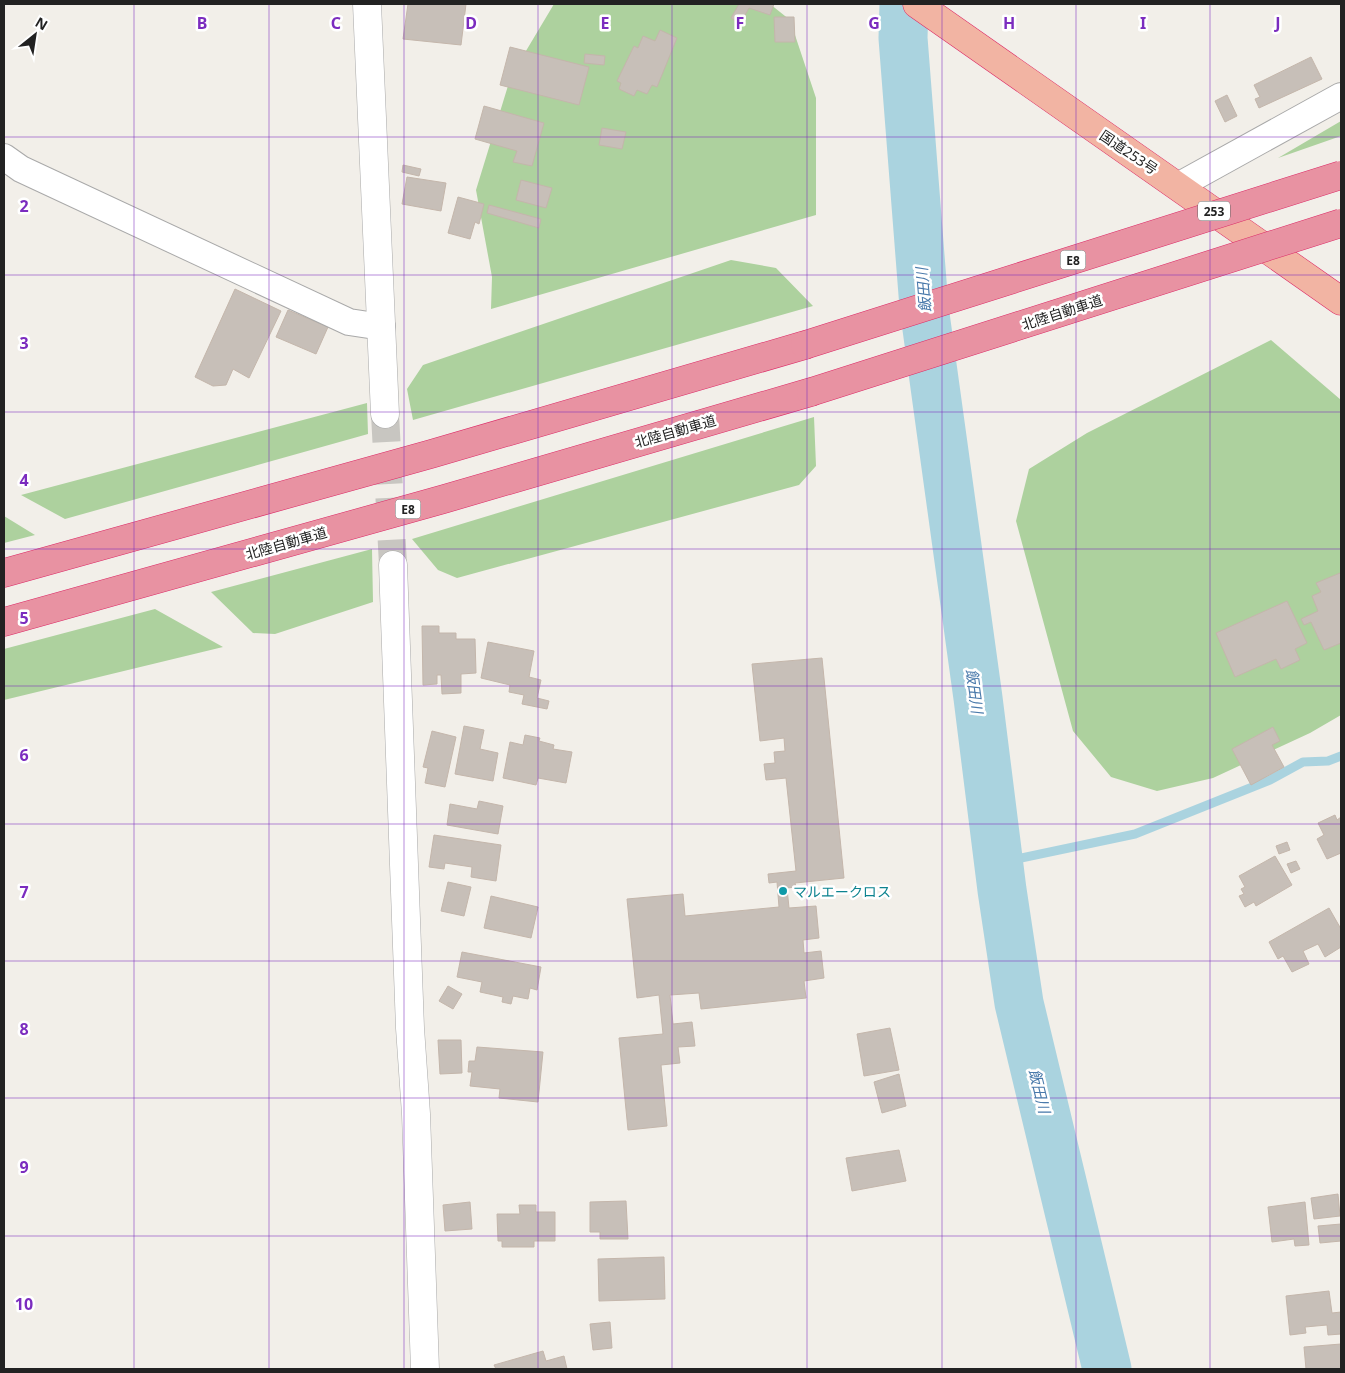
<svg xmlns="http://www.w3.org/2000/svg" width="1345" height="1373" font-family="'Noto Sans','Noto Sans JP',sans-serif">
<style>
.forest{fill:#add19e}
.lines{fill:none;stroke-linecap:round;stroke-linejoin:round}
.stream{stroke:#aad3df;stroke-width:9}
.river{stroke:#aad3df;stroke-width:49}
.building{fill:#c7bfb8;stroke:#c4b6ab}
.tertiary-tunnel{stroke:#c8c6c1;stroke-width:28;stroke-dasharray:28 14;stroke-linecap:butt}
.minor-casing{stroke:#a9a9a9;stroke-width:28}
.tertiary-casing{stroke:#a9a9a9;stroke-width:29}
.trunk-casing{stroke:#dc2a67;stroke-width:29}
.motorway-casing{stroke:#dc2a67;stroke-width:29}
.minor{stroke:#fff;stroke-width:26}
.tertiary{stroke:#fff;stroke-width:28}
.trunk{stroke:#f2b4a3;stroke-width:28}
.motorway{stroke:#e892a2;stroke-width:28}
.motorway-bridge-casing{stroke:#dc2a67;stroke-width:29;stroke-linecap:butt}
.motorway-bridge{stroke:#e892a2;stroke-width:28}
.grid{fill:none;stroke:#7b2cbf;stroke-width:1;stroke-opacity:0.55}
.culture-dot{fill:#0f9aa8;stroke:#fff;stroke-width:2}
.labels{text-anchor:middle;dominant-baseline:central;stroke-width:5;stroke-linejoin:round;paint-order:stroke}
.shield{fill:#fff;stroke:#646464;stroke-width:1}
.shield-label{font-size:12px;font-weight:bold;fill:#222}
.street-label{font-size:14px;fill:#222;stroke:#fff}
.culture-label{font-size:14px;fill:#0d838f;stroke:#fff;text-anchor:start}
.water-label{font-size:15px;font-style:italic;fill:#4a7aab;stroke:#fff}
.grid-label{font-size:16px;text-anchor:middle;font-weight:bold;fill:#7b2cbf;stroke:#fff;stroke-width:5;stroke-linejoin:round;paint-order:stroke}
</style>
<rect width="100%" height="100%" fill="#f2efe9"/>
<!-- forest -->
<path class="forest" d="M554 4H770L790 20 816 98V215L491 309 492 277 476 190 511 76Z
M1341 121V136L1278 158Z
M731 260 776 268 813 306 413 420 407 389 423 365Z
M1271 340 1341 400V715L1310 733 1213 778 1157 791 1111 777 1073 731 1016 521 1029 469 1087 433Z
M367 403 368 434 65 519 21 495Z
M814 417 816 466 799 485 457 578 438 570 412 539Z
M4 516 35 535 4 543Z
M372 549 373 602 275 634 253 633 211 592Z
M155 609 223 647 4 700V649Z"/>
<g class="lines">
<!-- stream -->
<path class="stream" d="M998 863 1135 834 1270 780 1303 762 1328 761 1341 756"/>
<!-- river -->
<path class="river" d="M904 4 903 38 924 307 978 698 1002 890 1019 1003 1107 1369"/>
</g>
<!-- building -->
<path class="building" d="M408 4H466L461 45 403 39Z
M736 4H774L770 15 749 8 740 24 731 18 739 4Z
M774 17H794L795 42H775Z
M660 30 677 38 657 87 652 85 647 94 637 90 634 96 619 89 621 83 617 81 634 46 638 48 643 36 655 41Z
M510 47 589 67 579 105 500 85Z
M585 54 605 56 604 65 584 63Z
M1311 57 1322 79 1259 108 1255 99 1260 97 1254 85Z
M1227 95 1237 116 1225 122 1215 101Z
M484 106 544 123 532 166 513 162 517 151 475 139Z
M602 128 626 132 622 149 599 145Z
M403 165 421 169 419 176 402 172Z
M407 177 446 183 441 211 402 204Z
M521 180 552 188 546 208 516 200Z
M458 197 484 204 479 224 475 222 470 239 448 233Z
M489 205 541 219 539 228 487 213Z
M235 289 281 311 249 378 233 369 226 385 213 386 195 377Z
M288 310 328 327 316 354 276 337Z
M1340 573 1341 576V643L1324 650 1311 622 1304 625 1301 619 1318 611 1312 596 1321 592 1316 583Z
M1287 601 1307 643 1295 649 1300 660 1281 669 1276 659 1235 677 1216 633Z
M422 626H439V633H456V639H475L476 673 461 674V693L442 694 441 675H437V684L423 685Z
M488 642 534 651 529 677 541 680 537 698 549 701 547 709 522 704 524 695 509 692 510 685 481 678Z
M822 658 844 878 795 883 796 887 787 888 789 908 816 906 819 938 803 940 804 953 821 951 824 978 804 981 806 998 701 1009 699 993 670 995 673 1024 692 1022 695 1046 678 1047 680 1063 661 1065 667 1126 628 1130 619 1038 663 1034 659 995 637 998 627 899 683 894 685 916 779 907 777 882 769 883 768 874 796 871 786 778 766 780 764 764 775 763 774 752 785 751 784 738 760 741 752 664Z
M464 726 484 730 480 749 498 753 493 781 455 774Z
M1273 727 1280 741 1272 745 1284 767 1251 785 1232 749Z
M432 731 456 737 445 787 425 783 428 768 423 767Z
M525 735 540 738 539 741 554 745 553 749 572 752 566 783 538 778 536 785 503 778 510 742 523 745Z
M479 801 503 806 498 834 447 825 450 804 477 809Z
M1335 815 1337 820 1341 817V853L1327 859 1317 839 1324 835 1318 823Z
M434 835 501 845 496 881 471 877 472 867 445 863 444 869 429 867Z
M1287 842 1290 850 1279 854 1276 846Z
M1275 856 1292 885 1256 906 1254 902 1245 907 1239 896 1244 894 1241 889 1245 887 1239 876Z
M1296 861 1300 869 1291 873 1287 864Z
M448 882 471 887 464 916 441 911Z
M491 896 538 907 531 938 484 928Z
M1329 908 1341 929V947L1325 957 1318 944 1303 951 1309 964 1292 972 1283 956 1278 959 1269 942Z
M462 952 541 967 537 990 530 988 528 999 513 996 511 1004 502 1002 503 997 480 992 482 982 457 977Z
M448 986 462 994 453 1009 439 1001Z
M890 1028 899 1070 864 1076 857 1034Z
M438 1040H461L462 1073 440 1074Z
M477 1047 543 1052 538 1102 499 1098 500 1089 470 1086 472 1072H468L469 1061H475Z
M899 1074 906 1106 882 1113 874 1082Z
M899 1150 906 1181 852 1191 846 1158Z
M1338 1194 1340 1216 1314 1219 1311 1198Z
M626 1201 628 1239H600V1232H590V1202Z
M470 1202 472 1229 445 1231 443 1205Z
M1305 1202 1309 1245 1295 1246 1294 1239 1272 1242 1268 1207Z
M519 1205H536V1212H555V1241H534V1247H502V1241H498L497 1214H520Z
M1341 1224V1241L1320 1243 1318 1226Z
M664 1257 665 1299 599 1301 598 1259Z
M1329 1291 1332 1313 1341 1312V1334L1328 1335 1327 1325 1305 1327 1306 1333 1290 1335 1286 1296Z
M610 1322 612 1348 593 1350 590 1324Z
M1341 1344V1369H1306L1304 1347Z
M543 1351 546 1361 564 1356 567 1369H496L494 1365Z"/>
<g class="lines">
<!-- tertiary-tunnel -->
<path class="tertiary-tunnel" d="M385 414 393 565"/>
<defs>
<path id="minor" d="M4 157 21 169 349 322 382 327
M1178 186 1341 96"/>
<path id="tertiary" d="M367 4 385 414
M393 565 410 1028 416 1114 425 1369"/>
<path id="trunk" d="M917 4 1341 301"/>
<path id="motorway" d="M4 573 431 454 805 345
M4 622 444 499 811 392"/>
</defs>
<!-- minor casing -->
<use href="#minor" class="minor-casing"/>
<!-- tertiary casing -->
<use href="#tertiary" class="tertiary-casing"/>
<!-- trunk casing -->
<use href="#trunk" class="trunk-casing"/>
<!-- motorway casing -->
<use href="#motorway" class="motorway-casing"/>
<!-- minor -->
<use href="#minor" class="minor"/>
<!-- tertiary -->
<use href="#tertiary" class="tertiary"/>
<!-- trunk -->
<use href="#trunk" class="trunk"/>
<!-- motorway -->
<use href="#motorway" class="motorway"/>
<defs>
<path id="motorway-bridge" d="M805 345 1341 175
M811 392 1341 223"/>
</defs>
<!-- motorway-bridge casing -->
<use href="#motorway-bridge" class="motorway-bridge-casing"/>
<!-- motorway-bridge -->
<use href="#motorway-bridge" class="motorway-bridge"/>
</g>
<!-- grid -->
<path class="grid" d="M134 4V1369M269 4V1369M404 4V1369M538 4V1369M672 4V1369M807 4V1369M942 4V1369M1076 4V1369M1210 4V1369M4 137H1341M4 275H1341M4 412H1341M4 549H1341M4 686H1341M4 824H1341M4 961H1341M4 1098H1341M4 1236H1341"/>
<!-- markers -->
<circle class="culture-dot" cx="783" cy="891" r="5"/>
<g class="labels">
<!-- shield labels -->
<g class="shield">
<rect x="1198" y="201.5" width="32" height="19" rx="4"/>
<rect x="1060.5" y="250.5" width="25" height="19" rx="4"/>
<rect x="395.5" y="499.5" width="25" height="19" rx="4"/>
</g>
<g class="shield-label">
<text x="1214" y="211">253</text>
<text x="1073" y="260">E8</text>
<text x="408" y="509">E8</text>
</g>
<!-- street labels -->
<g class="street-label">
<text transform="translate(1129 152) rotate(34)">国道253号</text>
<text transform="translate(1062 312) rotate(-18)">北陸自動車道</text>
<text transform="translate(675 431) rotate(-16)">北陸自動車道</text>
<text transform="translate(286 543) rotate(-16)">北陸自動車道</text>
</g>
<!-- culture labels -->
<g class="culture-label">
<text x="793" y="891">マルエークロス</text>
</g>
<!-- water labels -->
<g class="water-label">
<text transform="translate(923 290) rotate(-95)">飯田川</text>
<text transform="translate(975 691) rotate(82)">飯田川</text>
<text transform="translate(1040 1091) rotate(76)">飯田川</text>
</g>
</g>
<g class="grid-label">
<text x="202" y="29">B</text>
<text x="336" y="29">C</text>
<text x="471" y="29">D</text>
<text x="605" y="29">E</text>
<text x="740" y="29">F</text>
<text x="874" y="29">G</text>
<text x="1009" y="29">H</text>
<text x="1143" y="29">I</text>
<text x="1278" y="29">J</text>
<text x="24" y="212">2</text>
<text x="24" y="349">3</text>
<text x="24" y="486">4</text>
<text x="24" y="624">5</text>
<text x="24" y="761">6</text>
<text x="24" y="898">7</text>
<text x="24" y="1035">8</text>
<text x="24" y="1173">9</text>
<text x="24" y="1310">10</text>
</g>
<!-- border -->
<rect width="1345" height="1373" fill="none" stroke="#222222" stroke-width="10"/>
<!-- north arrow -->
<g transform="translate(35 35) rotate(30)" stroke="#ffffff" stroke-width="4" paint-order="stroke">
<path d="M0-4L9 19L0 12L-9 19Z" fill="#222222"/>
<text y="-8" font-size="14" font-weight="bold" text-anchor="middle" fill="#222222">N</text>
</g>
</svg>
